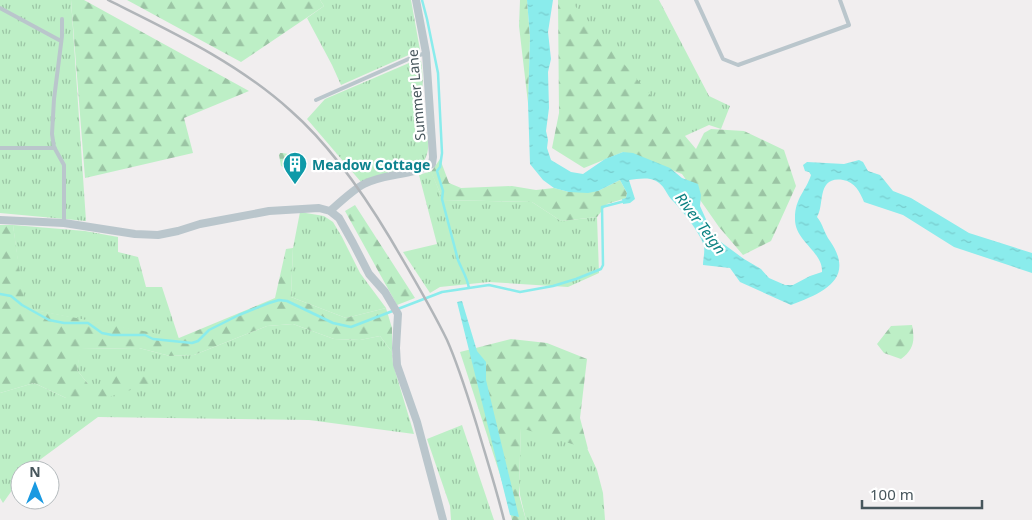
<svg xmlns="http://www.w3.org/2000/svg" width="1032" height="520" font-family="'Noto Sans',sans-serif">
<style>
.grass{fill:url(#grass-tufts)}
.forest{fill:url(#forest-firs)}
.water{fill:url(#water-ripples)}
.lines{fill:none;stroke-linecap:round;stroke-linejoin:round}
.stream{stroke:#8aecec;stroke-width:2.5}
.service{stroke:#bac6cc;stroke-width:4}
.minor{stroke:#bac6cc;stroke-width:8}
.rail{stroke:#b1b5b9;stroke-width:2.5}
.labels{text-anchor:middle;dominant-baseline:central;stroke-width:4.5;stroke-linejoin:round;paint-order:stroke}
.street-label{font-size:14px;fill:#47565c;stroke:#fff}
.culture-label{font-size:14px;font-weight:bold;fill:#0d838f;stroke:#fff;text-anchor:start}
.water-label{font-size:15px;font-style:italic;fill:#0d8383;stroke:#fff}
</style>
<defs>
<pattern id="grass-tufts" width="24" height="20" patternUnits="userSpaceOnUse" patternTransform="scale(1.25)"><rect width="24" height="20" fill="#bdefc6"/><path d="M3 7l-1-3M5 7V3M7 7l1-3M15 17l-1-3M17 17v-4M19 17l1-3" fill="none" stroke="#9bc4a4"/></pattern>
<pattern id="forest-firs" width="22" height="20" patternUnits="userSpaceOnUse" patternTransform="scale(1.25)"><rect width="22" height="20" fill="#bdefc6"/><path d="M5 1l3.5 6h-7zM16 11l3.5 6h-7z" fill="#9bc4a4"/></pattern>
<pattern id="water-ripples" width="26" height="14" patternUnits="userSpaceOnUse" patternTransform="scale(1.25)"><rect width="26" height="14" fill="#8aecec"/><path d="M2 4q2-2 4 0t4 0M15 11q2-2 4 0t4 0" fill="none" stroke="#78cccd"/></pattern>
</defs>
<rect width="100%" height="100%" fill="#f1eeef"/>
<!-- grass -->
<path class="grass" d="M0 0H71L86 221 0 213Z
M320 0H411L420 50 341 85 332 65 307 18 324 6Z
M560 0H659L709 96 730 106 721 129 709 125 665 145Z
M421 61C424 79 422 95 422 112 423 130 434 143 424 161L361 182 307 119 325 99 409 63Z
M431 171 443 200 532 202 561 221 597 217 599 273 568 287 489 282 440 287 430 293 403 252 437 244 419 175Z
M300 212 324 216 333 222 342 237 360 273 386 308 346 318 291 297 293 248Z
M13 225 85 231 118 237V252L138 257 146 287H162L179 339 24 308Z
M293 324 334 339 360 340 380 336 392 352 393 364 414 434 309 420 98 417 26 470H20V479L3 503 0 498V393L34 383 66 398H105L101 384H88L77 370 80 349 139 348 170 356 194 355 267 326Z
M462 425 494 520H451L450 506 427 439Z
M521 426 587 448 597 470 603 493 605 520H526L520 495 519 485Z"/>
<!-- forest -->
<path class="forest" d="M71 0H84L249 91 184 118 193 153 85 178Z
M127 0H320L324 6 241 62Z
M520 0H527L530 37 528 103 519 26Z
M558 0H570L696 149 704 133 711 129 744 131 784 150 796 186 771 241 743 255 719 227 682 174 623 152 584 168 552 148 559 113Z
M280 153C288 153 293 155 299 160 299 169 289 170 281 166L279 155Z
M440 159 449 183 461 188 512 186 536 190 554 188 569 192 598 191 620 180 627 193 626 198 607 204 597 217 561 221 532 202 443 200 431 172Z
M355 205 415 298 397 305 345 211Z
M0 225H13L25 308 179 338 275 298 286 249 293 248 291 297 346 318 386 308 392 328V352L380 336 360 340 334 339 293 324 267 326 194 355 170 356 139 348 81 349 77 370 88 384H101L116 370 150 378V384L105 398H66L34 383 0 393Z
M912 325C915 341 914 349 901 359L884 353 877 344 891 326Z
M511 339 547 343 587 359 580 418 588 449 521 428 519 484V495L526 520H512L502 481 460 352Z"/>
<!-- water -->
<path class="water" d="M527 0H553L548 32 551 59 548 72 549 108 546 131 548 140 547 148 551 160 571 172 583 174 605 159 623 152 633 153 670 168 682 178 698 184 701 195 700 206 714 237 744 259 761 269 769 278 785 285H793L810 276 822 272C823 251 794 241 795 218 795 198 806 191 811 175L809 172 805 171 803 165 807 162 844 164 859 160 863 162 868 171 880 175 893 191 911 198 969 233 1032 253V273L954 247 903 215 864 202C860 192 855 182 843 180 816 176 825 205 817 217 823 224 824 233 830 241 856 279 823 293 791 305L740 282 730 268 703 265C703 259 705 253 704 246 700 232 681 209 671 199 666 193 664 185 656 181 648 177 638 179 629 180L635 199 630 203 623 204 622 199 626 198 627 193 620 180 598 191 588 193 569 192 554 188 543 180 530 164 528 103 530 37Z
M462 301 477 351 486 362V380L519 517 510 515 457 302Z"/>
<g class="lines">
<!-- stream -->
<path class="stream" d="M422 0 427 19 438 73 442 153 440 167 437 171 443 191 442 199 458 260C462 270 467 277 469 288
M0 294 11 296 22 305 49 320 64 323H88L102 333 112 335H145L153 339 192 343 198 341 209 330 239 315 269 303 279 300 287 301 333 323 351 327 442 292 489 285 520 292 553 286 576 279 601 269 603 265 602 207 625 201"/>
<!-- service -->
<path class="service" d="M696 0 723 59 738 65 849 25 840 0
M0 8 61 41
M62 19V36L54 99 52 134 54 147 64 165V223
M316 100 413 57 426 53
M0 148H55"/>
<!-- minor -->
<path class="minor" d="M330 211C339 203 354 189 364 184 385 173 411 176 432 164L433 157 426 53 416 0
M0 220 64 223 135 234 158 235 178 231 200 224 269 211 319 208 330 211 339 218 353 243 369 274 385 292 398 314 396 348 397 365 417 422 443 520"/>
<!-- rail -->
<path class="rail" d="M108 0C172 32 237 62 291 111 331 146 363 193 390 238 410 272 430 305 447 340 459 367 468 397 477 426 486 457 496 488 504 520"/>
</g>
<!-- icons -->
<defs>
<symbol id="building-pin" viewBox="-11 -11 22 30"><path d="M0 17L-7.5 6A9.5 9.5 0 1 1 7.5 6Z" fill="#0f9aa8" stroke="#fff"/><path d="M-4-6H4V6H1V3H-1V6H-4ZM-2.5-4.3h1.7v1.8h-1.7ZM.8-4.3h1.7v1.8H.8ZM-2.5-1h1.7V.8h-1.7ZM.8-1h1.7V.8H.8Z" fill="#fff"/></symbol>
</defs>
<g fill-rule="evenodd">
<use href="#building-pin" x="281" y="150" width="28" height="38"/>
</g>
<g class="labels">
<!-- street labels -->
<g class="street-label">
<text transform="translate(416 95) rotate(-95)">Summer Lane</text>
</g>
<!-- culture labels -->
<g class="culture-label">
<text x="312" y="164">Meadow Cottage</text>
</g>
<!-- water labels -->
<g class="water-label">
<text transform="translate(701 223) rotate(53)">River Teign</text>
</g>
</g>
<!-- north arrow -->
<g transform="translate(35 485)"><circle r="24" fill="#ffffff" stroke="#b5bbbe"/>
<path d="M0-4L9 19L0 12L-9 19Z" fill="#1999e1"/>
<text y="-8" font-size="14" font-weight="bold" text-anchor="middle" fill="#47565c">N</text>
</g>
<!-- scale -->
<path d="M862 500v8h120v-8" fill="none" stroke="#47565c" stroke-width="2.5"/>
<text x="870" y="500" font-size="15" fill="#47565c" stroke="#ffffff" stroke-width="4" paint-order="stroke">100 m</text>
</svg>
